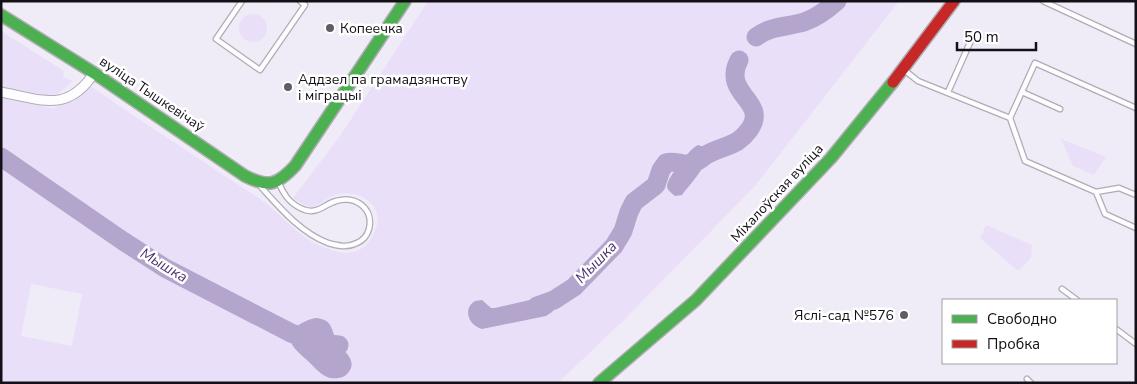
<svg xmlns="http://www.w3.org/2000/svg" width="1137" height="384" font-family="'Nunito Sans',sans-serif">
<style>
.green{fill:#e9dff9;fill-rule:evenodd}
.water{fill:#b4a5cc}
.lines{fill:none;stroke-linecap:round;stroke-linejoin:round}
.river{stroke:#b4a5cc;stroke-width:19}
.lane-casing{stroke:#afacb4;stroke-width:7}
.street-casing{stroke:#afacb4;stroke-width:11}
.fast-casing{stroke:#afacb4;stroke-width:14}
.jam-casing{stroke:#afacb4;stroke-width:14}
.lane{stroke:#fdfcfe;stroke-width:4.5}
.street{stroke:#fdfcfe;stroke-width:9}
.fast{stroke:#4caf50;stroke-width:11}
.jam{stroke:#c62828;stroke-width:11}
.poi-dot{fill:#605d65;stroke:#fff;stroke-width:2}
.labels{text-anchor:middle;dominant-baseline:central;stroke-width:5;stroke-linejoin:round;paint-order:stroke}
.poi-label{font-size:14px;fill:#131017;stroke:#fff;text-anchor:start}
.street-label{font-size:14px;fill:#131017;stroke:#fff}
.water-label{font-size:15px;font-style:italic;fill:#4e3272;stroke:#fff}
</style>
<rect width="100%" height="100%" fill="#f0ecf7"/>
<!-- green -->
<path class="green" d="M428 1H899L755 186 624 320 558 383H1V98L52 108 73 102 90 86C130 113 170 140 210 166 229 179 249 191 267 204 284 218 300 238 321 246 335 252 350 257 364 247 370 242 375 232 377 225 382 200 353 188 333 196 324 199 319 207 309 207 304 206 298 201 293 198L340 136ZM31 284 82 294 72 346 21 336Z
M239 28a14 14 0 1 1 28 0a14 14 0 1 1-28 0Z
M1 31 64 71 63 77 73 81 58 94 47 95 1 87Z
M1061 139 1106 157 1094 175 1073 166Z
M986 225 1032 245 1031 258 1018 271 980 238Z"/>
<!-- water -->
<path class="water" d="M698 145C722 151 691 183 684 192L682 195 675 196C672 193 668 191 667 187 666 179 691 147 698 145Z
M556 294 560 295V302L552 312 546 316 482 329C469 326 462 309 475 301L482 300 491 308H495Z
M315 318C335 319 330 332 339 344 345 353 358 361 348 373 344 378 336 379 330 378 322 376 315 368 309 362 303 356 294 350 291 342 286 329 306 320 315 318Z"/>
<g class="lines">
<!-- river -->
<path class="river" d="M756 37C770 26 787 27 804 22 816 18 827 10 837 1
M1 157 123 241 165 268 291 333 318 343 339 345
M537 306 554 300 574 287 614 246 623 231 629 212 634 202 656 185 661 170 666 163C674 160 681 165 689 164 696 163 701 159 706 155 716 149 728 147 738 141 742 138 746 134 749 130 770 101 721 95 739 60"/>
<defs>
<path id="lane" d="M242 1 216 39 260 70 305 5 300 1
M1043 1 1136 44
M903 69 918 81 1010 118
M948 92 972 38
M1022 92 1060 109
M1136 108 1035 63 1010 118 1025 161 1096 192 1105 214 1136 228
M261 187C280 208 301 233 328 243 339 246 347 248 357 243 364 240 367 236 369 229 374 209 356 195 336 201 325 204 318 214 305 210 291 205 284 196 279 183
M1096 192 1119 188 1136 195
M1062 289 1077 300
M1116 329 1136 344
M1027 379 1031 383"/>
<path id="street" d="M1 92C42 100 68 113 94 73"/>
<path id="fast" d="M1 15 94 73 245 176C269 188 277 185 295 166L405 1
M599 383 696 300 831 158 893 82"/>
<path id="jam" d="M893 82 954 1"/>
</defs>
<!-- lane casing -->
<use href="#lane" class="lane-casing"/>
<!-- street casing -->
<use href="#street" class="street-casing"/>
<!-- fast casing -->
<use href="#fast" class="fast-casing"/>
<!-- jam casing -->
<use href="#jam" class="jam-casing"/>
<!-- lane -->
<use href="#lane" class="lane"/>
<!-- street -->
<use href="#street" class="street"/>
<!-- fast -->
<use href="#fast" class="fast"/>
<!-- jam -->
<use href="#jam" class="jam"/>
</g>
<!-- markers -->
<g class="poi-dot">
<circle cx="330" cy="28" r="5"/>
<circle cx="288" cy="87" r="5"/>
<circle cx="904" cy="315" r="5"/>
</g>
<g class="labels">
<!-- poi labels -->
<g class="poi-label">
<text x="340" y="28">Копеечка</text>
<text x="298" y="79">Аддзел па грамадзянству<tspan x="298" dy="16">і міграцыі</tspan></text>
<text x="894" y="315" text-anchor="end">Яслі-сад №576</text>
</g>
<!-- street labels -->
<g class="street-label">
<text transform="translate(152 94) rotate(34)">вуліца Тышкевічаў</text>
<text transform="translate(777 193) rotate(-47)">Міхалоўская вуліца</text>
</g>
<!-- water labels -->
<g class="water-label">
<text transform="translate(596 262) rotate(-46)">Мышка</text>
<text transform="translate(164 265) rotate(31)">Мышка</text>
</g>
</g>
<!-- border -->
<rect width="1137" height="384" fill="none" stroke="#131017" stroke-width="5"/>
<!-- legend -->
<rect x="942" y="299" width="175" height="65" fill="#ffffff" stroke="#a19fa2"/>
<rect x="952" y="315" width="25" height="8" fill="#4caf50" stroke="#a19fa2"/>
<text x="987" y="324" font-size="15" fill="#131017">Свободно</text>
<rect x="952" y="340" width="25" height="8" fill="#c62828" stroke="#a19fa2"/>
<text x="987" y="349" font-size="15" fill="#131017">Пробка</text>
<!-- scale -->
<path d="M957 42v8h79v-8" fill="none" stroke="#131017" stroke-width="2.5"/>
<text x="964" y="42" font-size="15" fill="#131017" stroke="#ffffff" stroke-width="4" paint-order="stroke">50 m</text>
</svg>
